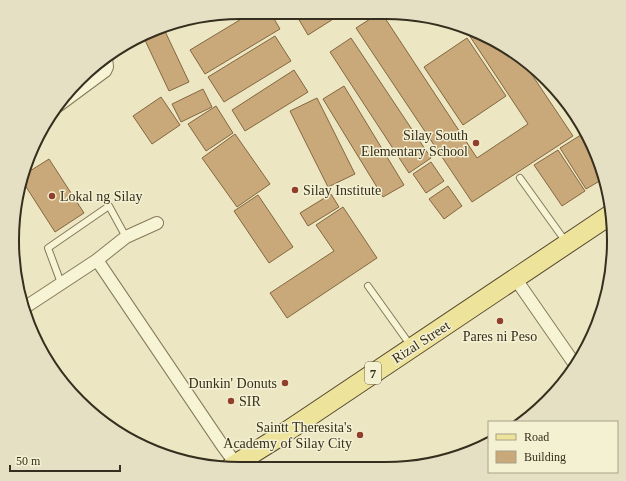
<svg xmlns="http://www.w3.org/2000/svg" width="626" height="481" font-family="'Times New Roman',serif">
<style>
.building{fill:#c9a87a;stroke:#836741}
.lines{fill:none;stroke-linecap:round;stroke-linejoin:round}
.service-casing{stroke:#85795a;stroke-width:8}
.minor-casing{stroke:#85795a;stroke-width:14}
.primary-casing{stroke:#53462e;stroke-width:21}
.service{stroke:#f7f3d5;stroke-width:6}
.minor{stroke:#f7f3d5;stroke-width:12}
.primary{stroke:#eee39b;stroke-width:19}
.poi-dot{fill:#923e2d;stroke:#f4f0d2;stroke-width:1.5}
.labels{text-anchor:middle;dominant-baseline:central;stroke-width:3;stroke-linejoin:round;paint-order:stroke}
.shield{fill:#f4f0d2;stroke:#6f6854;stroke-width:1}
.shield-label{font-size:13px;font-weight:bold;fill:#362e1e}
.poi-label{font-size:14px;fill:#362e1e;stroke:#f4f0d2;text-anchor:end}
.street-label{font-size:14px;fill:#362e1e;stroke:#f4f0d2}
.rim{fill:none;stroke:#362e1e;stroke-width:2}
</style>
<rect width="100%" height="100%" fill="#ece7c2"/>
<!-- building -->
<path class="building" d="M253 12H270L280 29 205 74 190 50Z
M309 12H336L338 16 308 35 298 18Z
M381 12 477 158 528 124 463 26 520 57 573 136 472 202 356 28Z
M163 27 189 82 169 91 143 36Z
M275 36 291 61 224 102 208 77Z
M351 38 431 158 409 173 330 52Z
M467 38 506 96 463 125 424 67Z
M294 70 308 92 245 131 232 110Z
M545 81 562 100 558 102Z
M344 86 404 185 383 197 323 99Z
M203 89 212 107 181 122 172 104Z
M161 97 180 125 152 144 133 116Z
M317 98 355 174 328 187 290 111Z
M216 106 233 133 206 151 188 124Z
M568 106 576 114 580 124Z
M584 133 603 179 586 189 560 148Z
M235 134 270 184 237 207 202 158Z
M558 150 585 191 562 206 534 165Z
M49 159 84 213 55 232 21 179 22 176Z
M431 162 444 181 426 193 413 174Z
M448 186 462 206 444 219 429 199Z
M331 194 339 207 308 226 300 213Z
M258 195 293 247 269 263 234 211Z
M343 207 377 258 287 318 270 293 334 251 316 225Z"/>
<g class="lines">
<defs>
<path id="service" d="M520 178 566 242
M61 283 48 248 109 206 126 237
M368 286 411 346"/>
<path id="minor" d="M59 105 105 71 107 67 106 58
M97 260 126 237 157 223
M515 278 576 366
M24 308 97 260 222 445 236 464"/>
<path id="primary" d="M231 467 274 440 610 215"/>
</defs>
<!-- service casing -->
<use href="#service" class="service-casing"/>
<!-- minor casing -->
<use href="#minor" class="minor-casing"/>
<!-- primary casing -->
<use href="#primary" class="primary-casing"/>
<!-- service -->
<use href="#service" class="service"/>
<!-- minor -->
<use href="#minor" class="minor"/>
<!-- primary -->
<use href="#primary" class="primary"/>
</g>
<!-- markers -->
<g class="poi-dot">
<circle cx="476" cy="143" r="4"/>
<circle cx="295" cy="190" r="4"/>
<circle cx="52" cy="196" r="4"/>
<circle cx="500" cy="321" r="4"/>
<circle cx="285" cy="383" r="4"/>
<circle cx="231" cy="401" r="4"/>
<circle cx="360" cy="435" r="4"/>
</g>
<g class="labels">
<!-- shield labels -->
<rect class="shield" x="365" y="362" width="16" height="22" rx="3"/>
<g class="shield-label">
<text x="373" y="373">7</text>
</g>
<!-- poi labels -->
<g class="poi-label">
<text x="468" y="135">Silay South<tspan x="468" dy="16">Elementary School</tspan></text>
<text x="303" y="190" text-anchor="start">Silay Institute</text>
<text x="60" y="196" text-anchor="start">Lokal ng Silay</text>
<text x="500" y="336" text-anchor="middle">Pares ni Peso</text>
<text x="277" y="383">Dunkin' Donuts</text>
<text x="239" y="401" text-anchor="start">SIR</text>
<text x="352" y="427">Saintt Theresita's<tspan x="352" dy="16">Academy of Silay City</tspan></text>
</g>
<!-- street labels -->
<g class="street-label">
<text transform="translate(421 342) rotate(-33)">Rizal Street</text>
</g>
</g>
<!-- crop -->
<path d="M0 0H626V481H0ZM240 19H386A221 221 0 0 1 607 240V241A221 221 0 0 1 386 462H240A221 221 0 0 1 19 241V240A221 221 0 0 1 240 19Z" fill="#e5e0c4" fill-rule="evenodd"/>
<path class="rim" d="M240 19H386A221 221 0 0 1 607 240V241A221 221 0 0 1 386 462H240A221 221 0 0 1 19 241V240A221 221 0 0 1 240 19Z"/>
<!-- legend -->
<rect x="488" y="421" width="130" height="52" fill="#f4f0d2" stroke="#a8a28a"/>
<rect x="496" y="434" width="20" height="6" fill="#eee39b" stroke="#a8a28a"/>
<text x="524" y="441" font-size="12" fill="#362e1e">Road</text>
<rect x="496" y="451" width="20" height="12" fill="#c9a87a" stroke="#a8a28a"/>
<text x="524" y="461" font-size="12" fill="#362e1e">Building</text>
<!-- scale -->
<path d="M10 465v6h110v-6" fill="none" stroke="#362e1e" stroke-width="2"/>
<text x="16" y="465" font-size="12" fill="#362e1e" stroke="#f4f0d2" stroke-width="3" paint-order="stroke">50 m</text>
</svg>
